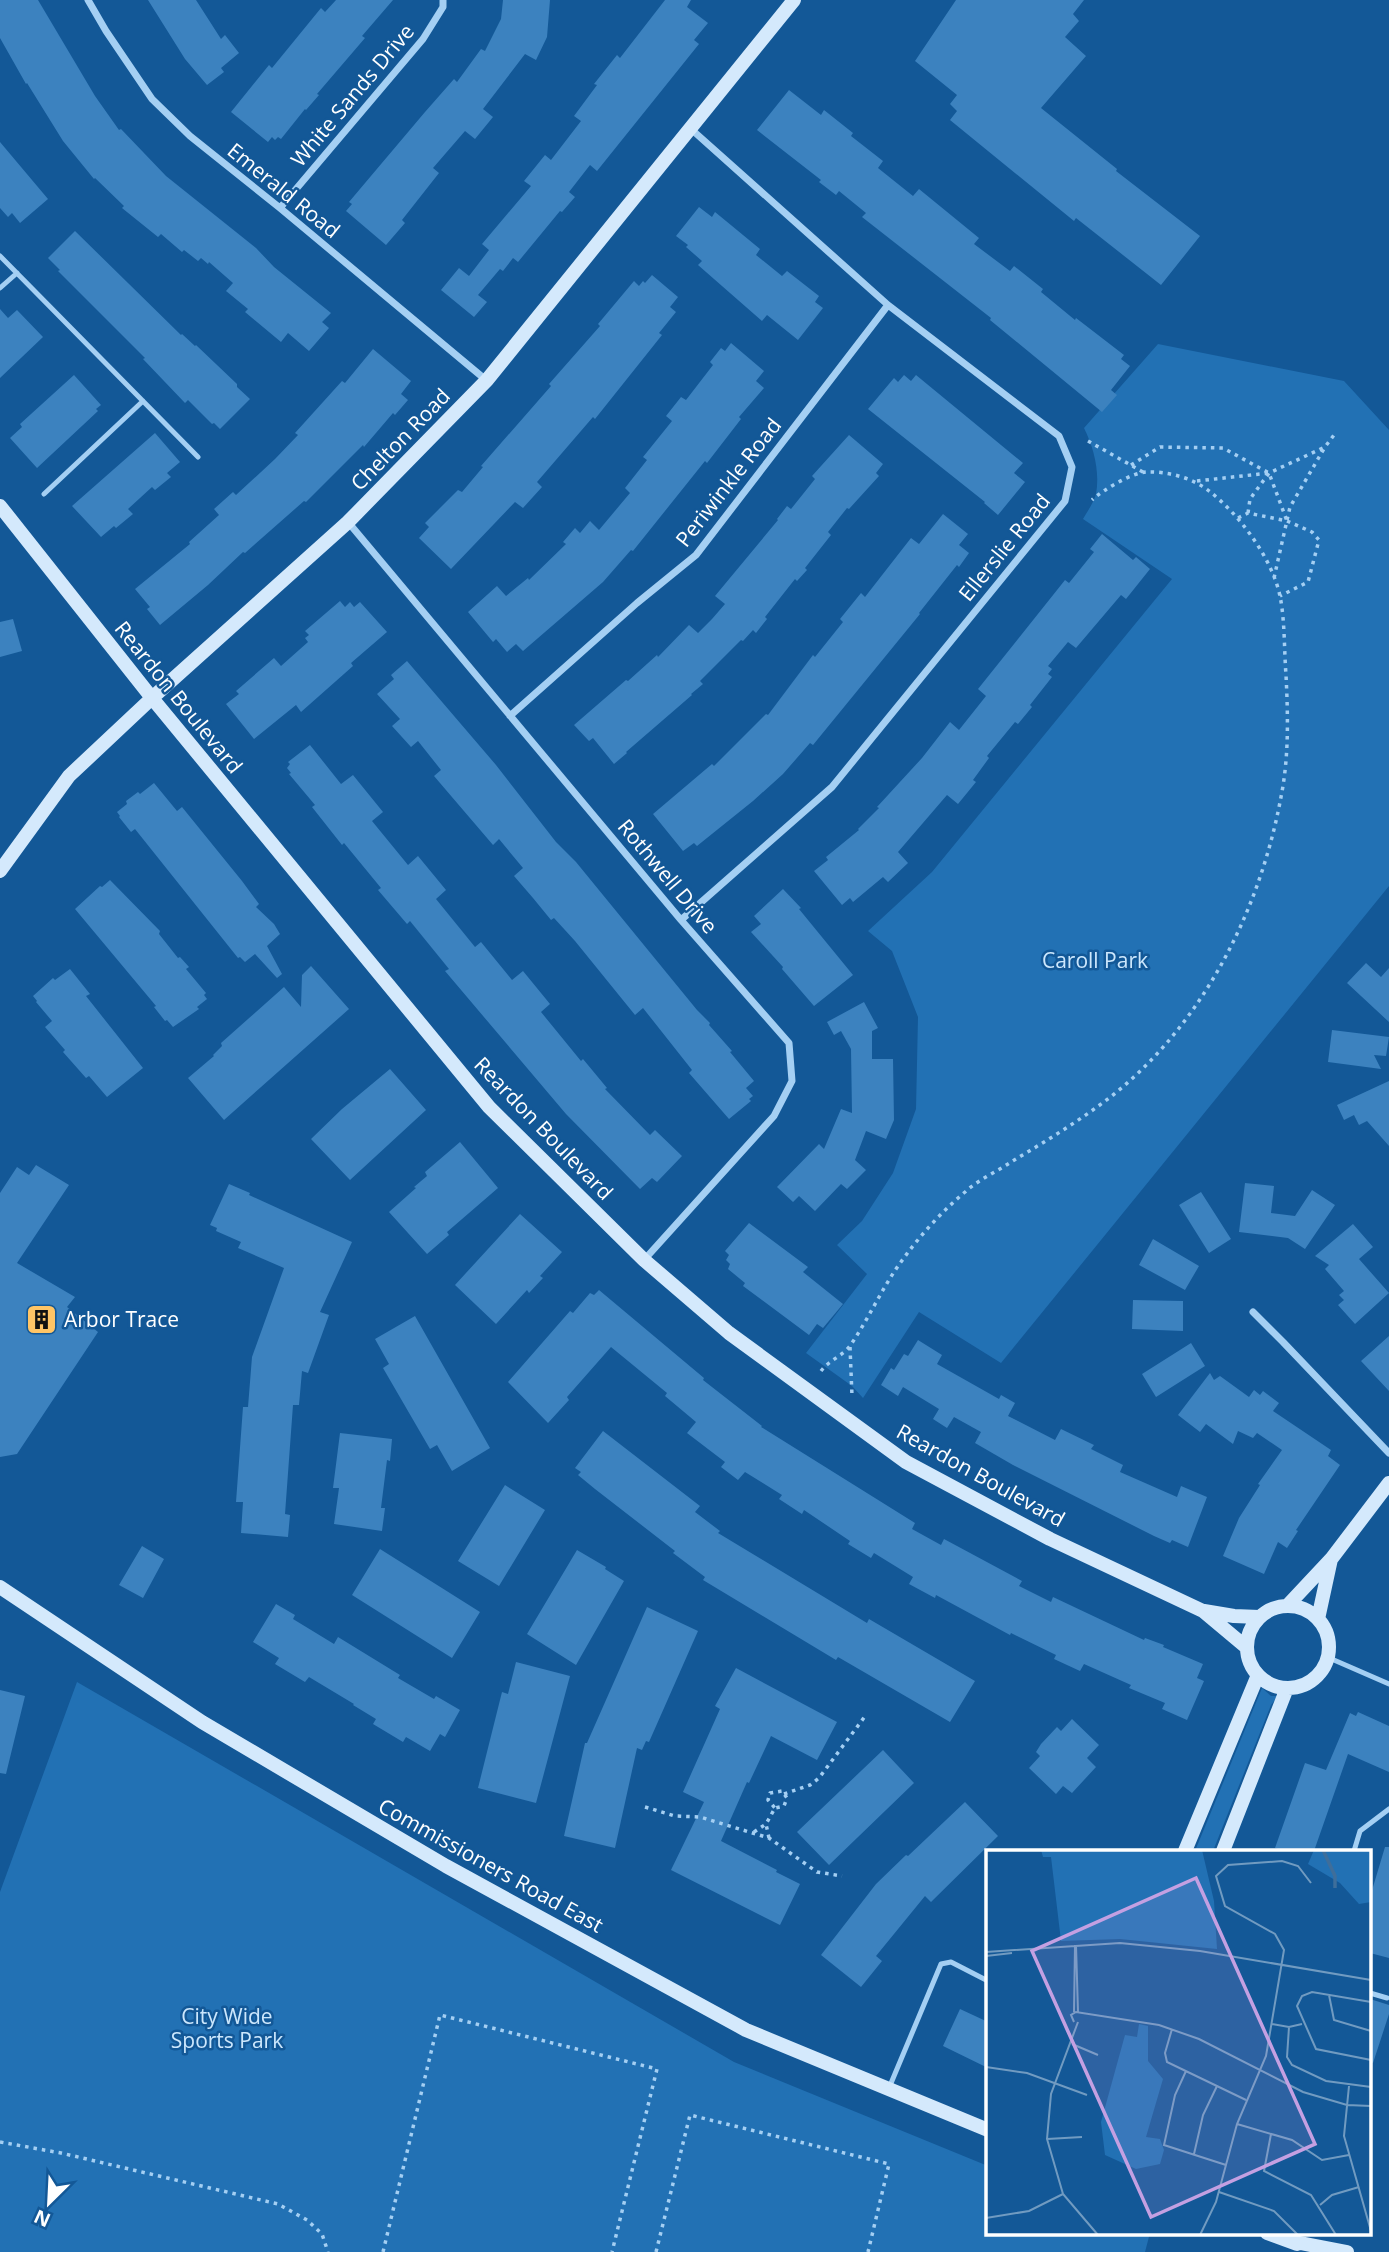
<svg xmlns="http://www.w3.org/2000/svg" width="1389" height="2252" font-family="'Open Sans',sans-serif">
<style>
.green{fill:#2271b4}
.building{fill:#3c82bf}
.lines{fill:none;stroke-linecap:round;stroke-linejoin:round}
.path{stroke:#a4cff3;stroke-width:3.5;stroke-dasharray:3.5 5;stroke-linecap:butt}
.lane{stroke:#a4cff3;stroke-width:5}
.street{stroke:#a4cff3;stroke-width:7}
.secondary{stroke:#d4e9fc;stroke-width:14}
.labels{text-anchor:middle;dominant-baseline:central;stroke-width:5;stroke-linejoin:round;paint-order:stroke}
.street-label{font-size:21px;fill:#fff;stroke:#135897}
.park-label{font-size:21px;fill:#cce7fd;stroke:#135897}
.poi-label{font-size:21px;fill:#fff;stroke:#135897;text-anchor:start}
.inset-river{fill:none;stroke:#3e6e9b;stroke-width:3.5}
.inset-road{fill:none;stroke:#719bc1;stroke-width:2}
.view{fill:#c4a0e2;fill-opacity:0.15;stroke:#c4a0e2;stroke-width:3.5}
.inset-edge{fill:none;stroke:#fff;stroke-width:3.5}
</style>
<rect width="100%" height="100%" fill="#135897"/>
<!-- green -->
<path class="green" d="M1158 344 1344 381 1389 430V886L1001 1363 919 1312 863 1398 852 1386 806 1353 867 1274 837 1245 862 1221 893 1173 916 1109 918 1017 892 951 868 931 932 872 1172 579 1083 519C1087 512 1094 502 1096 494 1100 472 1094 448 1084 428Z
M77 1682 734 2062 988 2166V2233H1150L1145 2252H0V1892Z
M1262 1688 1271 1696H1278L1271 1705 1213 1851H1195Z"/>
<!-- building -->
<path class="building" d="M0 0H38L95 96 119 130 121 129 166 176 256 248 274 267 331 313 322 322 329 328 309 351 288 333 281 342 245 312 248 309 226 291 233 283 209 262 208 264 201 258 198 261 184 250 182 252 161 234 158 237 122 208 124 206 95 178 94 179 63 141 27 83 26 84 0 38Z
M148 0H196L221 39 225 35 239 53 221 68 224 72 207 85 185 59Z
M336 0H393L362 36 365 38 317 94 319 95 306 110 305 109 281 139 278 137 275 140 272 137 268 142 231 112 269 65 272 68 321 8 325 12Z
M503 0H550L547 37 536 60 525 54 483 109 493 117 475 139 465 131 433 168 439 173 402 220 405 223 386 245 346 211 352 204 349 202 425 112 454 79 457 82 481 49 485 51 501 19Z
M665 0H691L687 7 708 23 694 40 699 44 597 171 590 165 569 192 575 197 562 212 560 211 518 262 513 258 503 271 500 269 478 295 487 302 474 317 441 290 459 268 469 276 489 250 482 244 531 186 524 181 545 155 551 160 581 121 574 116 597 85 594 84 617 55 620 58Z
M956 0H1084L1073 14 1079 21 1065 37 1086 56 1041 108 1117 169 1116 171 1200 236 1161 285 1076 218 1074 221 950 120 957 111 950 104 957 95 915 61Z
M789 90 821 115 824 110 853 133 851 136 883 161 878 168 913 196 919 189 979 238 974 244 1010 271 1014 266 1043 289 1041 292 1075 320 1076 318 1124 355 1121 359 1130 366 1111 390 1117 395 1102 412 990 320 991 318 862 217 866 213 839 191 836 195 819 182 821 180 757 130Z
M0 142 48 199 20 223 12 213 8 217 0 208Z
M699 207 712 217 715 212 726 221 760 249 756 255 782 276 787 271 819 296 815 302 823 308 798 340 767 315 762 321 698 265 702 261 686 247 688 245 676 236Z
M75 231 181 335 182 334 195 346 196 345 237 384V387L250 399 220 429 214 423 212 424 188 400 185 403 143 359 145 358 58 271 60 270 48 258Z
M652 275 678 297 670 307 676 312 659 333 662 335 595 419 593 417 537 482 542 487 523 508 515 502 451 569 419 538 429 527 425 523 458 490 462 492 483 467 481 466 551 386 549 384 600 326 598 324 634 281 639 286 643 281 645 283Z
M0 309 8 318 17 310 43 337 0 378Z
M731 343 764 371 756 381 764 388 739 417 741 419 707 463 705 461 633 551 631 550 603 582 523 651 516 644 507 652 496 639 493 642 468 612 497 586 506 596 528 578 529 580 566 544 563 542 575 528 580 533 590 521 599 530 630 493 625 488 647 460 643 457 672 421 666 416 681 397 686 400 713 365 710 362 721 348 725 351Z
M373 349 411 381 401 394 408 400 395 415 393 413 364 447 363 445 306 502 304 501 245 553 243 552 208 585 160 625 147 609 150 607 135 589 190 544 189 542 219 515 214 509 233 492 236 495 275 459 298 435 295 433 342 381 345 383Z
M74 375 101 405 96 409 98 411 37 468 10 438 22 427 20 424Z
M904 375 911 381 916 375 1023 463 1014 473 1025 482 998 515 984 503 985 502 868 409 894 378 898 382Z
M155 433 180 462 167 473 171 477 155 490 152 487 128 509 133 514 116 528 114 526 101 537 72 506Z
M849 435 883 464 876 473 879 476 849 509 847 508 828 532 831 535 805 568 807 570 797 581 795 579 765 617 767 619 756 633 753 630 743 641 741 640 700 681 703 684 691 694 692 695 626 752 627 753 614 764 593 738 589 741 574 725 626 680 628 681 657 655 658 657 689 625 698 633 712 619 725 604 715 596 778 520 777 519 787 506 791 509 815 479 812 476Z
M943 514 968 534 959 545 969 553 959 567 957 565 919 613 920 614 813 745 810 743 783 774 753 801 697 846 694 843 683 851 653 814 712 764 714 766 766 714 768 715 813 655 815 657 843 622 840 619 861 593 865 597 911 538 919 544Z
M1102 534 1133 560 1136 557 1150 569 1126 599 1121 595 1076 648 1068 642 1048 666 1052 669 1048 674 1052 677 1030 705 1032 707 1018 724 1015 722 987 756 989 758 973 780 976 782 958 804 947 795 898 852 908 863 888 882 883 877 853 902 850 898 842 905 814 871 828 860 826 857 859 830 858 829 879 808 877 807 922 758 950 722 959 730 986 696 978 689 1065 580 1069 583 1094 552 1090 549Z
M340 601 345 607 350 602 354 607 360 602 387 632 351 663 353 666 301 712 296 705 254 739 226 704 239 694 236 691 274 658 281 666 308 642 305 638 309 635 305 631Z
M13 619 22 651 0 657V622Z
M407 661 496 765 556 842 576 862 697 1010 710 1023 709 1025 732 1051 730 1052 754 1081 746 1088 753 1096 749 1099 751 1101 729 1119 689 1073 692 1070 643 1008 635 1015 575 941 554 918 551 920 533 898 514 876 523 868 499 839 493 845 434 776 441 770 418 741 411 747 392 726 400 719 377 694 394 679 391 675Z
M310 745 341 784 353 775 383 812 372 821 408 865 418 856 446 890 436 899 475 947 481 942 512 980 523 971 550 1004 541 1012 581 1061 583 1059 607 1088 605 1089 650 1135 655 1130 682 1156 657 1182 652 1178 640 1189 566 1114 445 971 449 969 410 921 407 924 378 890 381 888 344 843 342 845 312 807 315 805 289 774 291 773 287 768 290 764 288 762Z
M154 783 177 811 182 807 242 881 259 904 256 907 274 924 280 934 267 946 282 974 277 978 255 954 245 962 240 957 238 958 135 829 131 832 119 817 120 816 117 812 127 804 126 801 138 792 140 794Z
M110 880 160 931 159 934 178 958 180 957 189 967 186 969 206 993 204 995 207 999 197 1007 199 1009 173 1027 167 1020 165 1021 154 1007 156 1006 75 909 100 886 102 887Z
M783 889 801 908 799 909 853 975 814 1006 782 969 783 967 751 932 761 924 754 916Z
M1366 963 1381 977 1389 968V1022L1347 983Z
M311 966 349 1009 224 1120 188 1078 214 1056 213 1055 222 1046 221 1043 284 987 301 1007 302 975Z
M70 969 90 994 86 996 143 1068 107 1097 89 1076 86 1078 63 1052 65 1050 45 1027 52 1021 36 1002 37 1001 33 996 53 978 55 980Z
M864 1002 878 1028 872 1031V1059H893L894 1120 886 1139 866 1131 855 1160 866 1170 847 1189 841 1184 815 1211 799 1196 793 1202 777 1187 819 1144 824 1149 841 1109 852 1113 851 1049 841 1031 834 1035 827 1022Z
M1332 1030 1389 1037 1386 1056 1374 1055 1381 1069 1328 1062Z
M390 1069 426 1110 350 1180 311 1139 342 1109Z
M1389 1081V1146L1367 1121 1359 1125 1354 1115 1344 1120 1337 1105Z
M460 1142 498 1188 447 1232 449 1235 427 1254 389 1212 416 1188 414 1187 427 1176 425 1172Z
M36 1165 69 1185 17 1263 75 1297 67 1307 98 1332 17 1454 0 1457V1193L17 1167 29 1175Z
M1245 1183 1274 1186 1271 1213 1295 1216 1312 1190 1335 1205 1305 1249 1288 1238 1239 1232Z
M229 1184 250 1193 249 1195 352 1242 320 1312 329 1315 308 1373 302 1371 299 1405H293L285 1514 290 1515 288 1537 241 1533 243 1502H236L243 1407H248L252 1357 284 1268 238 1248 241 1242 216 1231 217 1228 210 1225Z
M1201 1192 1231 1239 1209 1253 1179 1205Z
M520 1214 562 1252 540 1276 543 1278 529 1293 527 1290 496 1324 455 1285Z
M749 1223 808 1267 803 1272 843 1304 823 1328 817 1324 809 1335 743 1286 745 1283 728 1269 730 1264 726 1260 729 1255 725 1251Z
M1353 1224 1373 1247 1359 1259 1389 1293 1355 1324 1338 1305 1344 1300 1339 1295 1344 1291 1325 1269 1329 1265 1315 1256Z
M1153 1239 1199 1266 1185 1290 1139 1265Z
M599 1290 704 1378 703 1380 762 1426 761 1427 915 1523 912 1529 941 1545 944 1539 1022 1581 1019 1586 1051 1602 1053 1597 1144 1640 1145 1638 1164 1645 1163 1647 1203 1664 1197 1678 1204 1681 1187 1720 1162 1709 1165 1703 1129 1688 1131 1685 1084 1664 1080 1671 1054 1659 1056 1655 1011 1633 1010 1635 936 1595 935 1598 909 1584 913 1577 874 1553 871 1558 848 1544 850 1541 804 1510 802 1514 779 1499 782 1495 745 1472 738 1480 721 1467 725 1462 687 1433 696 1422 665 1396 667 1393 611 1347 567 1397 569 1400 548 1423 508 1382 570 1311 573 1313 590 1293 594 1295Z
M1133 1300 1183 1301V1331L1132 1329Z
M415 1316 490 1448 452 1471 437 1445 430 1449 383 1368 389 1364 375 1339Z
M1389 1336V1391L1361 1361Z
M918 1340 942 1355 937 1364 999 1399 1001 1395 1015 1403 1008 1416 1055 1440 1061 1429 1094 1445 1091 1449 1123 1465 1120 1472 1177 1497 1181 1486 1207 1497 1188 1547 1172 1540 1170 1543 1154 1536 1013 1465 975 1443 981 1432 954 1417 947 1428 933 1419 939 1409 903 1387 898 1396 881 1385 891 1368 894 1370 904 1354 908 1356Z
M1191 1343 1205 1366 1156 1397 1142 1374Z
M1210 1373 1214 1380 1220 1376 1249 1397 1254 1390 1260 1395 1263 1391 1279 1403 1273 1411 1331 1450 1328 1456 1340 1465 1296 1530 1298 1531 1287 1548 1278 1542 1264 1574 1223 1556 1239 1518 1260 1485 1258 1484 1282 1450 1257 1433 1253 1438 1238 1431 1233 1444 1206 1424 1200 1432 1178 1415Z
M603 1431 700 1506 695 1512 720 1531 718 1533 867 1623 869 1619 975 1681 950 1722 838 1657 836 1660 703 1580 705 1577 673 1553 675 1551 595 1489 578 1475 581 1472 575 1468Z
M340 1433 392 1439 390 1461 387 1460 381 1508H385L382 1531 334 1524 339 1488H333Z
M505 1485 545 1510 499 1586 458 1561Z
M142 1546 164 1559 143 1598 119 1585Z
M380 1549 480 1612 452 1658 352 1595Z
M577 1550 606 1567 605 1569 624 1581 576 1665 527 1634Z
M276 1604 295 1615 293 1619 334 1644 338 1637 400 1675 398 1678 434 1699 436 1696 460 1710 445 1737 440 1734 430 1751 406 1737 403 1742 373 1724 376 1719 353 1705 354 1704 309 1677 305 1682 275 1664 279 1658 253 1642Z
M647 1607 698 1631 649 1742 646 1741 642 1750 637 1748 615 1848 564 1836 585 1743H587Z
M516 1662 570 1676 536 1803 478 1788 502 1692 508 1694Z
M736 1668 837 1722 817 1760 771 1736 749 1783 747 1782 721 1841 777 1870 776 1872 800 1884 780 1925 671 1870 704 1802 683 1792 720 1709 715 1706Z
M0 1690 25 1696 6 1774 0 1773Z
M1358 1712 1389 1726V1772L1348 1754 1314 1851H1285L1275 1848 1305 1763 1326 1770 1350 1713 1356 1716Z
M1072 1719 1099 1745 1087 1758 1096 1767 1072 1793 1063 1786 1056 1794 1029 1768 1040 1756 1036 1752 1041 1744 1057 1727 1061 1731Z
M883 1750 914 1783 829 1865 797 1832Z
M965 1802 998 1836 931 1902 925 1896 876 1956 882 1961 861 1987 821 1955 876 1884 906 1855 908 1856Z
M1385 1847H1389V1958L1370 1953V1897Z
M1370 1999 1389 2005V2014L1373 2063 1370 2062Z
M960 2009 988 2022V2068L943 2046Z"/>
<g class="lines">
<!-- path -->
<path class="path" d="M1088 441 1143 472
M1131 465 1160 447 1223 448 1269 473 1287 521
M1197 481 1269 473
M1248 513 1250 499 1269 473 1325 447 1334 435
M1238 518 1248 513 1287 521 1312 532 1319 540 1308 582 1280 596
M1274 578 1290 507 1325 447
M850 1347 852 1396
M821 1371C829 1360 845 1355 852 1343 868 1319 880 1293 896 1269 916 1240 938 1215 965 1192 978 1180 996 1172 1011 1162 1046 1141 1081 1120 1113 1095 1204 1022 1260 910 1281 797 1289 757 1288 716 1286 675 1284 649 1285 621 1280 596 1272 558 1239 514 1209 491 1193 478 1167 471 1146 472 1131 473 1103 490 1092 500
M784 1794 810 1785 819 1778 866 1715
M645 1807 675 1816 700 1817 769 1838 817 1872 842 1876
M754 1832 766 1824
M769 1838 766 1824 775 1808 784 1806 787 1798 782 1791 770 1793 768 1800 775 1808
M0 2142 61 2153 278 2204 307 2220 322 2234 328 2252
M383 2252 440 2015 657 2069 612 2252
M656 2252 690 2115 889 2164 868 2252"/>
<!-- lane -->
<path class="lane" d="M0 256 198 457
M0 288 17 273
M44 494 143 401
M1327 1657 1389 1684
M1354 1851 1360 1831 1389 1809
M1370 1993 1387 1998
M889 2088 941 1964 951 1962 988 1981"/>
<!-- street -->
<path class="street" d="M88 0 106 31 152 99 190 136 280 208 486 380
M280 208 423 39 443 7V0
M348 522 681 920 789 1043 792 1081 774 1116 644 1260
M510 716 637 603 696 555 888 305
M681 920 832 787 1065 501 1072 467 1059 436 888 305 691 129
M1253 1312 1283 1342 1389 1453"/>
<!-- secondary -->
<path class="secondary" d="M0 506 152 698 489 1107 644 1260 729 1333 906 1462 1050 1539 1203 1611 1246 1647
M0 871 69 776 152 698 348 522 487 380 794 0
M0 1587 202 1722 446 1866 746 2030 988 2130
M1288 1605 1332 1558 1389 1483
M1247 1647a41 41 0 1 1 82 0a41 41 0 1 1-82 0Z
M1204 1611 1234 1616 1259 1617
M1318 1619 1331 1559
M1185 1851 1258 1675
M1223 1851 1287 1688
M1267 2233 1297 2244
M1290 2241 1347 2252"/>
</g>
<!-- icons -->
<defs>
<symbol id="building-square" viewBox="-11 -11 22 22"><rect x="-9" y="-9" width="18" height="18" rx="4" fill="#ffc566" stroke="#135897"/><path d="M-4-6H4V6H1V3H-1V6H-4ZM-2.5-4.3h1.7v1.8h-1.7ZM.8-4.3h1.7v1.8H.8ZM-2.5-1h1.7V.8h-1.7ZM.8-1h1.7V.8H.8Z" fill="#111"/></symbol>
</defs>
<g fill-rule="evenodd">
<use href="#building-square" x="24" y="1302" width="35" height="35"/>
</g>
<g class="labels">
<!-- street labels -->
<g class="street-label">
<text transform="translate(352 95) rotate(-50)">White Sands Drive</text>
<text transform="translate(284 190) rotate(39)">Emerald Road</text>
<text transform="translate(400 439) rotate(-46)">Chelton Road</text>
<text transform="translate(728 482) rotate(-52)">Periwinkle Road</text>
<text transform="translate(1004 547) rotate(-51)">Ellerslie Road</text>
<text transform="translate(179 697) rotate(51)">Reardon Boulevard</text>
<text transform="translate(668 876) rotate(50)">Rothwell Drive</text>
<text transform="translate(544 1128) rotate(46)">Reardon Boulevard</text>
<text transform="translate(981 1475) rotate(29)">Reardon Boulevard</text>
<text transform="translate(491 1865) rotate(29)">Commissioners Road East</text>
</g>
<!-- park labels -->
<g class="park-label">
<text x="1095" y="960">Caroll Park</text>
<text x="227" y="2016">City Wide<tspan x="227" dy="24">Sports Park</tspan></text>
</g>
<!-- poi labels -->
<g class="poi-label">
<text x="64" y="1319">Arbor Trace</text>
</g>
</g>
<!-- overview -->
<g transform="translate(986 1850)">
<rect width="385" height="385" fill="#135897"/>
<path d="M55 0H216L228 51 231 99 134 89 75 91 65 7H57ZM328 0H385V52L373 54 354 33 322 14ZM153 174 162 176V211L177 229 160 287 174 289 178 300 174 314 150 319 119 305 115 272 139 185 151 187Z" fill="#2271b4"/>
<path class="inset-river" d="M337 0 349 26V38"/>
<path class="inset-road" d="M90 95 92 162M0 102 134 93 214 101 385 130M0 106 26 103M343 145 348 170 385 181M385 152 326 142 316 146 311 156 330 199 385 210M88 162 89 95M88 172 85 165 90 162 173 175 213 189 317 242 361 255 385 256M92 172 65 244 61 289 77 344 112 385M286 174 303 177 316 174M303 177 301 207 306 215 340 231 385 237M186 179 179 203 181 212 260 250M86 194 112 205M0 217 41 223 101 245M200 221 189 245 178 295 240 315M363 236 358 286 385 381M251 274 306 290 336 310 363 305M285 284 278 321 325 345 350 385M61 289 96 287M208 304 217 265 231 236M233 342 288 361 312 385M334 355 346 345 373 337M0 368 43 361 77 344M214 385 230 352 251 274 280 206 298 100 289 84 239 56 230 26 242 15 296 11 312 16 325 33"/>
<path class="view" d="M210 28 329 294 165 367 46 101Z"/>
<rect width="385" height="385" class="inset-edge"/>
</g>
<!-- north arrow -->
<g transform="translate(49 2203) rotate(204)" stroke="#135897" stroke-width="5" paint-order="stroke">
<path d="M0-5L12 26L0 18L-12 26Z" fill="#ffffff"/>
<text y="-10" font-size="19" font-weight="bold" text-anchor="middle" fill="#ffffff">N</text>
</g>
</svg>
